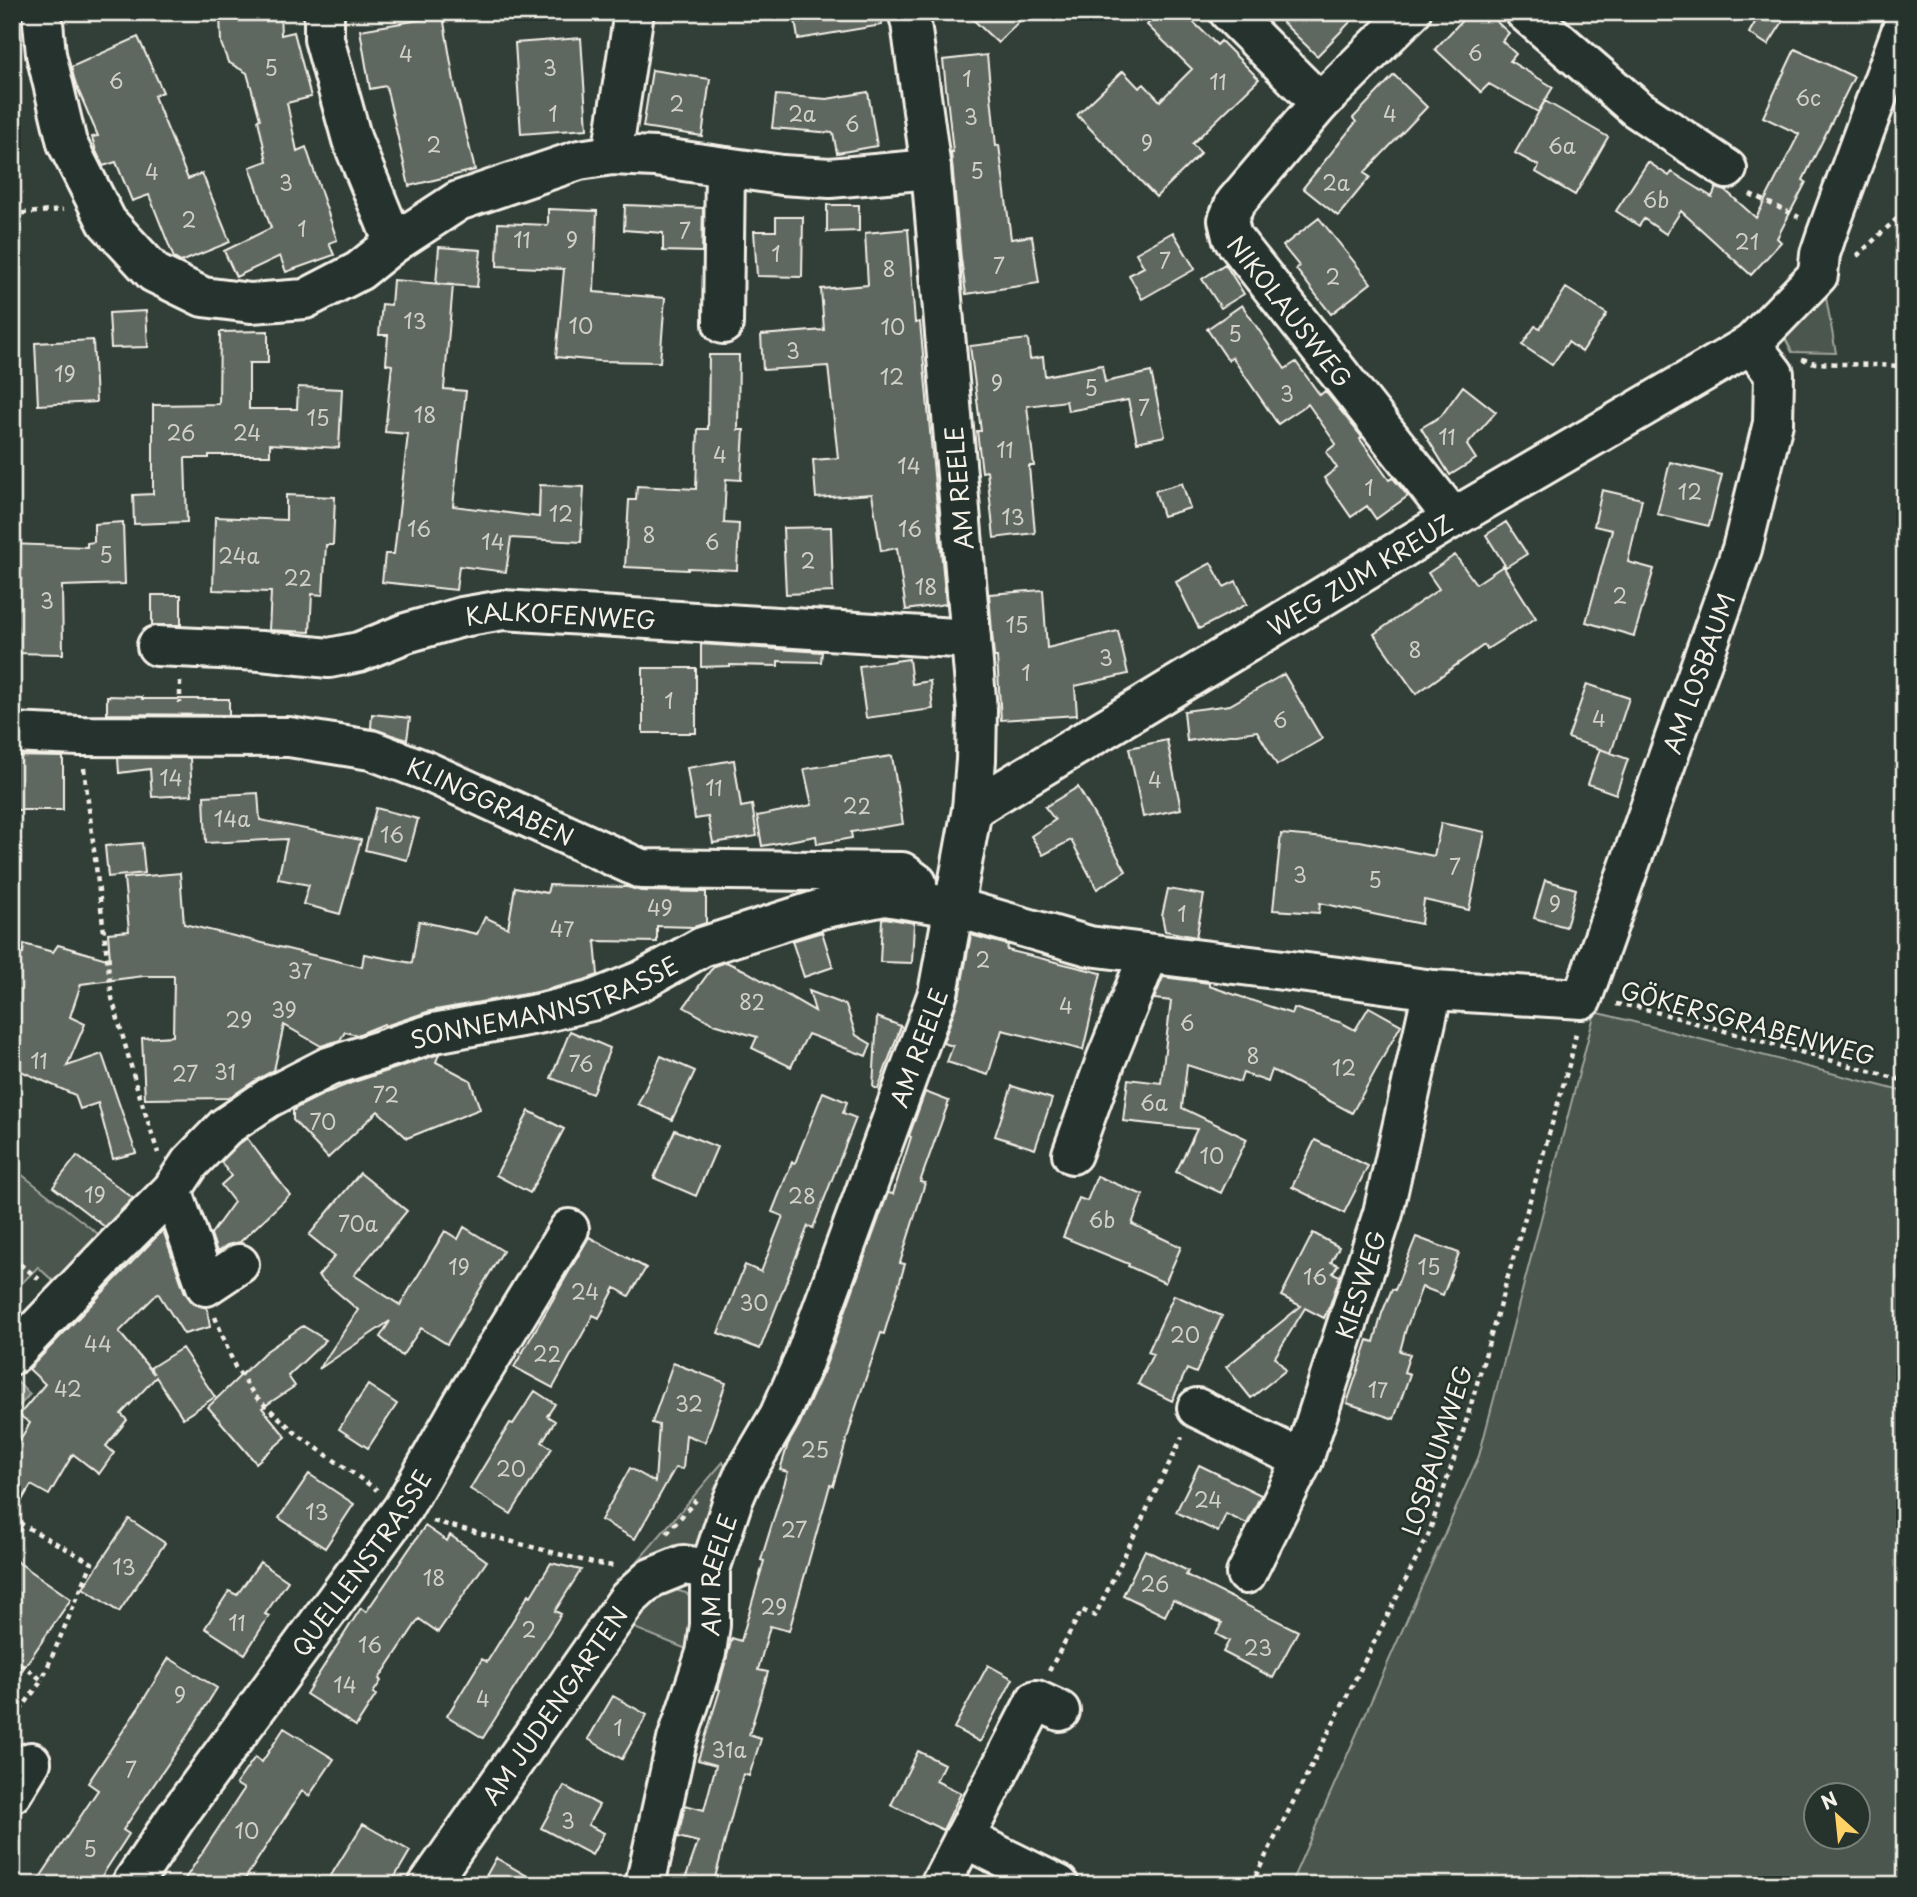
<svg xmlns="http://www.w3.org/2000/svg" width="1917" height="1897" font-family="'Playpen Sans',sans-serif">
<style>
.green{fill:#4c564f;stroke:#a0a49c;stroke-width:2;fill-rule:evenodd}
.water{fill:#727972;stroke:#a6a9a1;stroke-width:2}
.building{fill:#5f6861;stroke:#f4f1e8;stroke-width:2}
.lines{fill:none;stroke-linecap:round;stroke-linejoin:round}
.minor-casing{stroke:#f4f1e8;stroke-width:44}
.path{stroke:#f4f1e8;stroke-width:4.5;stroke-dasharray:5 5;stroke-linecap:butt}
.minor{stroke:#26332d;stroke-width:38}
.labels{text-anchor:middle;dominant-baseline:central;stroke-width:5;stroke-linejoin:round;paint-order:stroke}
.number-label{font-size:21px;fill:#cfcfc6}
.street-label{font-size:24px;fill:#f4f1e8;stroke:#26332d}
</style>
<rect width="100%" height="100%" fill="#323e38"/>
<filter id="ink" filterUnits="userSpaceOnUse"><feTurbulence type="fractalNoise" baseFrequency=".0143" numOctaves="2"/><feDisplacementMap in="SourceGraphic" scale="14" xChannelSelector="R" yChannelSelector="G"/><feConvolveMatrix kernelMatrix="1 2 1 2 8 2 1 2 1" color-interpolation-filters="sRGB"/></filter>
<g filter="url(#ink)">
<!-- green -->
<path class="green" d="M1825 292 1836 353 1792 352 1779 326Z
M1595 1012 1905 1092V1885H1290L1479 1456ZM1815 1796H1857V1838H1815Z
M12 1167 115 1247 68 1295 38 1267 12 1293Z
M723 1462 728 1472 720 1502 695 1551 618 1584Z
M675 1590 686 1593 697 1606 689 1650 632 1627C644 1608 652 1595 675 1590Z"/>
<!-- water -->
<path class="water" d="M13 1378 30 1394 12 1414V1379Z"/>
<!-- building -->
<path class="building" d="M220 12H280L281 35 294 32 311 97 287 103 297 151 306 147 337 240 329 243 334 255 286 272 280 256 236 277 224 251 271 228 250 167 267 161 258 120 260 119 247 73 228 62 221 43Z
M794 12H881L882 25 798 39Z
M965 12H1028L998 43Z
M1158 12H1183L1217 45 1221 41 1259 79 1192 144 1201 153 1156 197 1077 115 1123 71 1139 88 1144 84 1160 101 1192 69 1147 25Z
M1272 12H1360L1317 56Z
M1470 12H1486L1509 33 1502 41 1516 54 1510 61 1553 87 1538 112 1489 84 1481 92 1435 49Z
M1761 12H1789L1768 45 1749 33Z
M443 16 455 87 475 170 409 186 386 86 370 89 360 30Z
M138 37 163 92 154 96 188 179 202 173 230 242 181 262 174 258 149 195 132 201 116 162 103 166 96 151 92 137 98 136 76 85 71 67Z
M581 38 587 129 521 134 515 43Z
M1795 49 1854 77 1803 180 1806 182 1777 238 1781 242 1751 275 1681 211 1666 234 1644 219 1639 226 1616 211 1648 162 1669 176 1672 172 1712 197 1716 188 1726 191 1756 218 1799 134 1763 117Z
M987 55 996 146 999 145 1011 239 1032 236 1039 283 966 294 961 259 951 152H953L943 60Z
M652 70 710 79 702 136 643 127Z
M1394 75 1427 107 1364 173 1370 177 1338 216 1303 188 1356 122 1353 118Z
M868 92 877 146 837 153 833 133 772 128 776 95 827 99Z
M1545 101 1608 137 1575 195 1536 172 1539 166 1515 153Z
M625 205 703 208 702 252 663 251V233L624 230Z
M827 205H859V231L827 232Z
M548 209 597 211 594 292 665 298 660 362 600 361 556 357 564 269 497 266 498 223 548 225Z
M776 217H803L802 277 757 276 754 231H776Z
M1319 218 1371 283 1331 314 1296 269 1299 266 1283 246Z
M908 229 915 323 920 322 946 604 906 610 897 548 881 551 872 494 816 498 813 460 838 458 828 366 763 370 761 335 824 330 821 289 868 285 865 233Z
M1173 232 1195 269 1142 299 1129 275 1144 267 1136 253Z
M439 247 481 250 477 287 436 284Z
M1225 264 1244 294 1221 308 1202 279Z
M393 280 453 285 444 389 466 391 453 506 539 517 540 485 584 487 581 542 511 538 506 572 459 566 456 590 382 582 385 554H394L408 434 385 432 392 365 386 364 388 335H379L382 304 391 305Z
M1566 288 1607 314 1582 352 1568 342 1552 365 1522 345 1535 326 1540 328Z
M1242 305 1285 369 1296 362 1320 395 1325 391 1362 437 1360 439 1389 480 1393 478 1408 496 1376 519 1367 506 1351 517 1324 478 1337 468 1326 452 1336 444 1308 404 1278 424 1232 357 1228 360 1207 329Z
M146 311 148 347 111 348 109 313Z
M268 331V363H249V409H297L298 387 342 389 339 448 270 444V455H209V458H185L187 522 134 524 133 495 153 494V405L219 404 220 332Z
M1028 339 1030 359 1043 357 1045 376 1102 365 1105 382 1151 372 1165 436 1137 442 1128 400 1068 411 1066 401 1027 406 1034 466H1029L1035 533 994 538 987 471 982 472 977 431H981L970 346Z
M93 340 96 402 38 405 35 343Z
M709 355H739L738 430H744L741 480 726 479 724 523 739 524 737 570 688 568V570L625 567 629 500H636L637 486 696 489 698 429H708Z
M1463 386 1496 412 1467 445 1476 459 1450 475 1421 428 1441 416Z
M1670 462 1722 475 1709 526 1657 514Z
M1182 483 1190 508 1163 516 1155 491Z
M1602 490 1642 499 1628 562 1654 569 1634 636 1586 622 1612 530 1594 526Z
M286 495 335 497 333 545H326L323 595 312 594 310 632 269 630 271 592 213 590 215 517 286 520Z
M123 522 125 584 62 586 63 654 12 653V544L87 547V543L94 542V524Z
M1506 522 1527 554 1506 567 1486 535Z
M831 527 833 592 786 594 783 528Z
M1455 555 1476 584 1503 566 1536 618 1487 649 1484 645 1416 694 1374 634 1439 589 1428 573Z
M1211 563 1224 587 1236 581 1247 604 1199 629 1176 582Z
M1043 590 1047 648 1118 631 1128 674 1075 686 1077 715 1001 720 997 657H994L989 594Z
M152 595H181V625H152Z
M701 644 822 652 821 662 778 661V666L730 665V666L701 667Z
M909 659 912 684 930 681 933 709 866 718 859 666Z
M643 668H696V733H643Z
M1284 674 1322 739 1277 765 1257 731 1187 741 1184 711 1230 705Z
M1587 684 1629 698 1611 753 1568 738Z
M107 696 142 697V699H229V715L107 714Z
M372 714 410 718 407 740 371 728Z
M1167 740 1181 809 1143 817 1129 748Z
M1600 749 1628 759 1616 794 1588 784Z
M12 756 63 757V810H12Z
M892 756 903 824 851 832 852 838 817 844 816 836 762 846 757 816 812 805 804 769Z
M118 758H190L192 795 152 797 150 769 119 773Z
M734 760 741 807 752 805 757 836 713 843 708 817 695 819 687 768Z
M1078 787 1126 871 1097 889 1071 840 1043 855 1031 836 1055 820 1045 807Z
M258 793 260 820 361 840 340 914 303 904 309 885 278 879 287 839 206 843 204 796Z
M376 808 418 819 407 860 365 850Z
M1441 823 1485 832 1469 910 1424 900 1421 924 1320 903 1319 913 1273 910 1281 834 1360 841 1434 856Z
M142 843 145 873 108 877 105 846Z
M180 873 184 924 362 967 364 954 412 963 419 921 477 934 485 917 508 928 515 887 547 893 549 885 627 887 641 891 706 892V923L694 927 657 926V942L595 941 598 975 584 980 537 992 430 1011 385 1026 384 1024 357 1035 345 1032 340 1040 321 1046 284 1025 274 1070 256 1080 229 1098 145 1099 142 1038 173 1036 174 976H144L81 984 70 1017 85 1024 67 1066 102 1054 136 1153 113 1159 98 1103 80 1109 75 1095 12 1067V949L23 954 24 944 53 952 58 945 110 960 108 933 129 931 124 878Z
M1545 880 1576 889 1566 927 1534 918Z
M1168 889 1204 895 1196 937 1165 931 1162 916Z
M885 918 914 923 912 963 880 962 882 919Z
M822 932 833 967 804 977 792 941Z
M971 935 1008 945 1007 950 1101 973 1083 1050 1002 1030 988 1075 947 1062 953 1046 943 1043 959 997Z
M726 962 744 970 815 1011 809 991 846 1005 856 1035 871 1044 866 1056 808 1034 791 1067 752 1048 757 1037 714 1024 684 1007 710 971 715 966Z
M1163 977 1209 983V986L1292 1014 1294 1008 1342 1023 1355 1030 1369 1007 1401 1025 1352 1113 1272 1070 1268 1082 1243 1073 1240 1082 1187 1065 1182 1108 1247 1139 1221 1193 1176 1172 1197 1129 1123 1121 1128 1079 1161 1083 1171 1001 1154 999Z
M877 1017 901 1026 878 1089 873 1087Z
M570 1031 610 1048 592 1094 551 1078Z
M439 1054 436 1062 470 1080 480 1109 407 1138 378 1111 328 1158 293 1120V1111L296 1108 326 1093 351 1083Z
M661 1056 695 1071 672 1120 638 1104Z
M1012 1086 1052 1099 1035 1149 995 1136Z
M823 1092 847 1102 843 1113 856 1118 813 1228 808 1226 760 1349 718 1333 745 1265 761 1272 783 1216 772 1212 792 1162 795 1163Z
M925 1092 949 1101 920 1182 925 1183 900 1263 905 1264 884 1334 881 1333 851 1422H852L833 1486 830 1485 789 1631 770 1626 758 1670 768 1672 749 1735 761 1739 749 1776 743 1774 713 1885H683L698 1842 678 1837 685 1805 704 1810 716 1765 698 1760 720 1690 718 1689 732 1638 741 1641 764 1561 761 1560 788 1472 780 1470 788 1444 799 1425 824 1370 888 1193 893 1194 911 1137 909 1136Z
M529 1111 564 1129 530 1193 496 1175Z
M675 1130 717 1147 696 1196 654 1178Z
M247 1138 290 1195 240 1242 227 1245 217 1252 211 1234 234 1202 221 1185 231 1176 221 1162 239 1144Z
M1315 1140 1368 1166 1344 1213 1292 1187Z
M77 1156 133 1198 105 1227 53 1187Z
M360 1173 407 1211 354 1275 400 1305 445 1231 458 1239 464 1227 503 1251 447 1344 421 1328 402 1356 380 1337 390 1321 319 1369 358 1310 318 1276 335 1256 309 1235Z
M1097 1176 1143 1195 1132 1224 1181 1247 1165 1283 1128 1266 1129 1264 1063 1237 1079 1198 1087 1201Z
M163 1230 185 1293 194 1304 207 1308 210 1327 184 1334 158 1293 119 1332 154 1374 150 1368 182 1348 215 1397 183 1418 156 1377 121 1414 127 1420 106 1446 114 1453 99 1474 73 1454 49 1495 31 1485 12 1517V1453L30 1423 19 1415 45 1384 29 1369Z
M1313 1233 1339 1247 1331 1262 1338 1265 1333 1273 1340 1276 1330 1305 1324 1318 1305 1308 1275 1357 1286 1370 1251 1398 1226 1367 1301 1306 1281 1296Z
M589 1237 646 1268 629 1296 615 1288 599 1318 593 1315 553 1388 514 1367Z
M1416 1237 1459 1253 1443 1295 1422 1287 1406 1329 1400 1351 1410 1354 1404 1372 1410 1374 1394 1419 1347 1403 1368 1340 1374 1342 1382 1313 1392 1289 1395 1290Z
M1174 1295 1222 1316 1196 1373 1187 1369 1172 1401 1138 1384 1153 1354 1148 1352Z
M303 1326 326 1340 288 1376 295 1386 262 1408 286 1437 256 1463 208 1407 265 1352Z
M673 1363 726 1383 705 1442 686 1435 683 1469 675 1468 635 1539 601 1520 630 1468 655 1482 659 1425 652 1423Z
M368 1385 397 1404 368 1448 339 1429Z
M535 1391 555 1404 547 1416 555 1421 542 1442 552 1448 511 1514 470 1489 510 1423 513 1424Z
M1199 1465 1261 1495 1247 1524 1226 1514 1218 1532 1176 1512Z
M309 1474 354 1504 325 1548 279 1518Z
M129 1519 165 1543 119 1612 83 1588Z
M425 1526 447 1541 450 1535 487 1561 438 1632 419 1619 379 1679 381 1681 373 1693 376 1695 356 1726 306 1694 361 1608 366 1612Z
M1145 1550 1188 1571 1186 1575 1298 1631 1273 1678 1223 1652 1229 1641 1216 1634 1222 1623 1173 1600 1165 1616 1123 1595Z
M12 1558 71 1599 12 1685Z
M260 1562 288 1581 265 1614 269 1616 245 1654 205 1628 229 1591 237 1595Z
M551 1563 581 1570 555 1611 561 1614 483 1738 447 1716 482 1659 487 1662 529 1594 531 1596Z
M169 1658 217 1688 189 1733 123 1830 129 1834 96 1885H35L98 1790 88 1783 139 1707Z
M988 1665 1013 1679 980 1742 954 1728Z
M613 1696 647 1715 622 1759 588 1739Z
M284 1728 334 1759 309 1796 302 1791 241 1885H181L244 1789 236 1784 255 1757 262 1762Z
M918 1751 944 1764 936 1781 961 1793 943 1830 891 1805Z
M564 1786 599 1805 588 1825 604 1833 592 1855 541 1828Z
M363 1824 410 1851 390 1885H325Z
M496 1858 543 1885H481Z"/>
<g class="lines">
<defs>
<g id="minor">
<path d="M42 12 46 54 67 143 107 222 154 273 203 297 251 303 305 299 359 271 394 243 458 201 579 160 612 155 655 157 782 175 830 178 931 169"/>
<path d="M324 12V39L352 140 394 243"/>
<path id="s1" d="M1229 12 1320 103 1235 203 1228 220 1232 237 1453 518"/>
<path d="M1525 12 1636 108 1727 169"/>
<path d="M1320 103 1411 12"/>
<path d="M612 155 634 12"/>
<path d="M723 324 725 167"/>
<path id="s2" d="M157 646 261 651 329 658 359 652 406 633 462 617 503 610 971 639"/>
<path id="s3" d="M12 733 80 736 289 737 371 750 426 771 641 869 902 872 917 883"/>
<path id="s4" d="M972 809 1453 518 1751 344 1818 275 1820 254 1827 233 1905 21"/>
<path d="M1072 1154 1106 1060 1149 954"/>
<path d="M172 1190 206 1286 239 1264"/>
<path id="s5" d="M12 1355 115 1247 172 1190 190 1163 225 1127 268 1098 328 1067 434 1033 542 1013 591 1001 641 981 702 947 821 909 885 896 954 907 1089 946 1339 977 1433 990 1582 999 1742 549 1773 423 1774 374 1751 344"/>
<path d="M1197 1408 1303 1460"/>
<path id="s6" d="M1246 1574 1303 1460 1383 1213 1433 990"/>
<path d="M12 1793 31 1762"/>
<path d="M964 1838 1059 1885"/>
<path id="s7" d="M131 1885 175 1819 403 1508 464 1401 569 1229"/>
<path id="s8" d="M428 1885 628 1599 651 1578 683 1565 710 1569"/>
<path id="s9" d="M645 1885 677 1740 706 1653 710 1625V1569L733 1500 743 1477 779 1416 803 1362 938 993 972 809 976 760 977 710 931 169 911 23 908 12"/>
<path d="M940 1885 1036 1700 1060 1711"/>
</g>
</defs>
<!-- minor casing -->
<use href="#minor" class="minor-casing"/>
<!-- path -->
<path class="path" d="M1750 194 1799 217
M12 214 63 210
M1857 256 1905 211
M1802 359 1815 363 1905 366
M180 681V703
M84 768 112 998 136 1084 158 1153
M1616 1004 1638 1007 1905 1081
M12 1258 39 1279
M215 1317 235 1367 255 1396 298 1435 377 1490
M12 1516 23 1525 92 1563 42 1680
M433 1521 597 1564 615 1566
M667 1533 696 1500
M12 1539 23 1525
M12 1658 42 1680 12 1722
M1049 1671 1082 1610 1095 1616 1182 1437
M1251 1885 1428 1536 1463 1432 1571 1058 1576 1033"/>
<!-- minor -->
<use href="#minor" class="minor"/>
</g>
</g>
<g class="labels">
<!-- number labels -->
<g class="number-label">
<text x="1475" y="52">6</text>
<text x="406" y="53">4</text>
<text x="271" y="67">5</text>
<text x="550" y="67">3</text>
<text x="967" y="78">1</text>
<text x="116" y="80">6</text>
<text x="1218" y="81">11</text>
<text x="1808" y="97">6c</text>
<text x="677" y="103">2</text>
<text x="553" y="113">1</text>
<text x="802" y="113">2a</text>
<text x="1390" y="113">4</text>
<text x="971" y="116">3</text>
<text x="852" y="123">6</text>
<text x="1147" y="142">9</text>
<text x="434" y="144">2</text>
<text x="1562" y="145">6a</text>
<text x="977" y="170">5</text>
<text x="152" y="171">4</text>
<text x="286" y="182">3</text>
<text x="1336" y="182">2a</text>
<text x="1656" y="199">6b</text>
<text x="189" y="219">2</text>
<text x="302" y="228">1</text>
<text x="685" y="230">7</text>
<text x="522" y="239">11</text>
<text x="572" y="239">9</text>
<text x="1747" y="241">21</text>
<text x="776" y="253">1</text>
<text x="1165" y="260">7</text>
<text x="999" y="265">7</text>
<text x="889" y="268">8</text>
<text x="1333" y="276">2</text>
<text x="415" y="320">13</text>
<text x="581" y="325">10</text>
<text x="893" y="326">10</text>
<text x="1235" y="333">5</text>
<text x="793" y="350">3</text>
<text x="65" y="373">19</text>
<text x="892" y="376">12</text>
<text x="997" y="382">9</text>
<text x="1091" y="387">5</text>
<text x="1287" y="393">3</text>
<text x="1144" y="407">7</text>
<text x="425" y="414">18</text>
<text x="318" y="417">15</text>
<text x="181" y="432">26</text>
<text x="247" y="432">24</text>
<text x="1447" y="436">11</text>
<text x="1005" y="449">11</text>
<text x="720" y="454">4</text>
<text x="909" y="465">14</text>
<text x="1369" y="487">1</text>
<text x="1690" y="491">12</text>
<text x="561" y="513">12</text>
<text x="1013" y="516">13</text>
<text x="419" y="528">16</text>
<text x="910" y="528">16</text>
<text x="649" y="534">8</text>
<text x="493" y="541">14</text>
<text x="712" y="541">6</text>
<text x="106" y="554">5</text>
<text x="239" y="555">24a</text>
<text x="808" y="560">2</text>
<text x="298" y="577">22</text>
<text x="926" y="586">18</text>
<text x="1620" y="595">2</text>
<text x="47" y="600">3</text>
<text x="1017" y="624">15</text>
<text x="1415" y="649">8</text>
<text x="1106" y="657">3</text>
<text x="1026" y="672">1</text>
<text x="669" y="700">1</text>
<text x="1599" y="718">4</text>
<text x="1280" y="719">6</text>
<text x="171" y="777">14</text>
<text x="1155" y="779">4</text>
<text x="714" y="787">11</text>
<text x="857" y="805">22</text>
<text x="232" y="818">14a</text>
<text x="392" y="834">16</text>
<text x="1455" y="866">7</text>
<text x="1300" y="874">3</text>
<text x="1375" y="879">5</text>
<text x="1555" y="903">9</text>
<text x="660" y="907">49</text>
<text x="1182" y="913">1</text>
<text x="562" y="928">47</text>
<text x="983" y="959">2</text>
<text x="300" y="970">37</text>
<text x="752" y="1001">82</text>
<text x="1066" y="1005">4</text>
<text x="284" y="1009">39</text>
<text x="239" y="1019">29</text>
<text x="1187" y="1022">6</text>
<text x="1253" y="1055">8</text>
<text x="39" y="1060">11</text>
<text x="581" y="1063">76</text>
<text x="1344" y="1067">12</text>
<text x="225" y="1071">31</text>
<text x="185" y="1073">27</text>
<text x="386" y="1094">72</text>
<text x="1154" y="1102">6a</text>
<text x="323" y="1121">70</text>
<text x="1212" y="1155">10</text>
<text x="95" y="1194">19</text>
<text x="802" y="1195">28</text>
<text x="1102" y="1219">6b</text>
<text x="358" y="1223">70a</text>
<text x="459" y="1266">19</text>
<text x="1429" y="1266">15</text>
<text x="1315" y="1276">16</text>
<text x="585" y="1291">24</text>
<text x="754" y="1302">30</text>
<text x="1185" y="1334">20</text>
<text x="98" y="1343">44</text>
<text x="547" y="1353">22</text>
<text x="68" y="1388">42</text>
<text x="1378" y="1389">17</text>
<text x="689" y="1403">32</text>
<text x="815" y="1449">25</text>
<text x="511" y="1468">20</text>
<text x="1208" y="1499">24</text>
<text x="317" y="1511">13</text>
<text x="794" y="1529">27</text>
<text x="124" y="1566">13</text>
<text x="434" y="1577">18</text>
<text x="1155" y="1583">26</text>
<text x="774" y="1606">29</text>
<text x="237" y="1622">11</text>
<text x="529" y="1629">2</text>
<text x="370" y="1644">16</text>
<text x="1258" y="1647">23</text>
<text x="345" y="1684">14</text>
<text x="180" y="1694">9</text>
<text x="483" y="1698">4</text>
<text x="618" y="1727">1</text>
<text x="729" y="1749">31a</text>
<text x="131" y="1769">7</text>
<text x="568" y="1820">3</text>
<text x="247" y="1830">10</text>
<text x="90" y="1848">5</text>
</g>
<!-- street labels -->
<g class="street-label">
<text stroke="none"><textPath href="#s1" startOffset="390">NIKOLAUSWEG</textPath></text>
<text transform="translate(958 488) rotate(-95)">AM REELE</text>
<text stroke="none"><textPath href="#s4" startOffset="453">WEG ZUM KREUZ</textPath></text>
<text stroke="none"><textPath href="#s2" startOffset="411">KALKOFENWEG</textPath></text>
<text stroke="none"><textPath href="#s5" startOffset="2070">AM LOSBAUM</textPath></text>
<text stroke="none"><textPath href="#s3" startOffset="490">KLINGGRABEN</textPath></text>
<text stroke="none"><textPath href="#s5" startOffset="658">SONNEMANNSTRASSE</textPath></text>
<text transform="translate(1748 1022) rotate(15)">GÖKERSGRABENWEG</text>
<text stroke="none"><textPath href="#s9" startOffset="887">AM REELE</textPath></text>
<text stroke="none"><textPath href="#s6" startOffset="312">KIESWEG</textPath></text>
<text transform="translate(1436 1450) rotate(-72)">LOSBAUMWEG</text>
<text stroke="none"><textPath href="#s7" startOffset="396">QUELLENSTRASSE</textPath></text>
<text stroke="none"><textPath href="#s9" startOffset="320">AM REELE</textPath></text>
<text stroke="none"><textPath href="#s8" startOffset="220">AM JUDENGARTEN</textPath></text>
</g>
</g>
<!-- margin -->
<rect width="1917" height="1897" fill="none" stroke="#26332d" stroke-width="42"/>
<rect x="21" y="21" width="1875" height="1855" fill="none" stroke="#f4f1e8" stroke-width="2.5" filter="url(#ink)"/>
<!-- north arrow -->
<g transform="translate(1837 1816) rotate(333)"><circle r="33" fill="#26332d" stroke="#787f78" stroke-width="2"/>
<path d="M0-5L12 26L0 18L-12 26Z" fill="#ffd166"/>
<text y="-10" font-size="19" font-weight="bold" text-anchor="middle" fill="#f4f1e8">N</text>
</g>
</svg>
